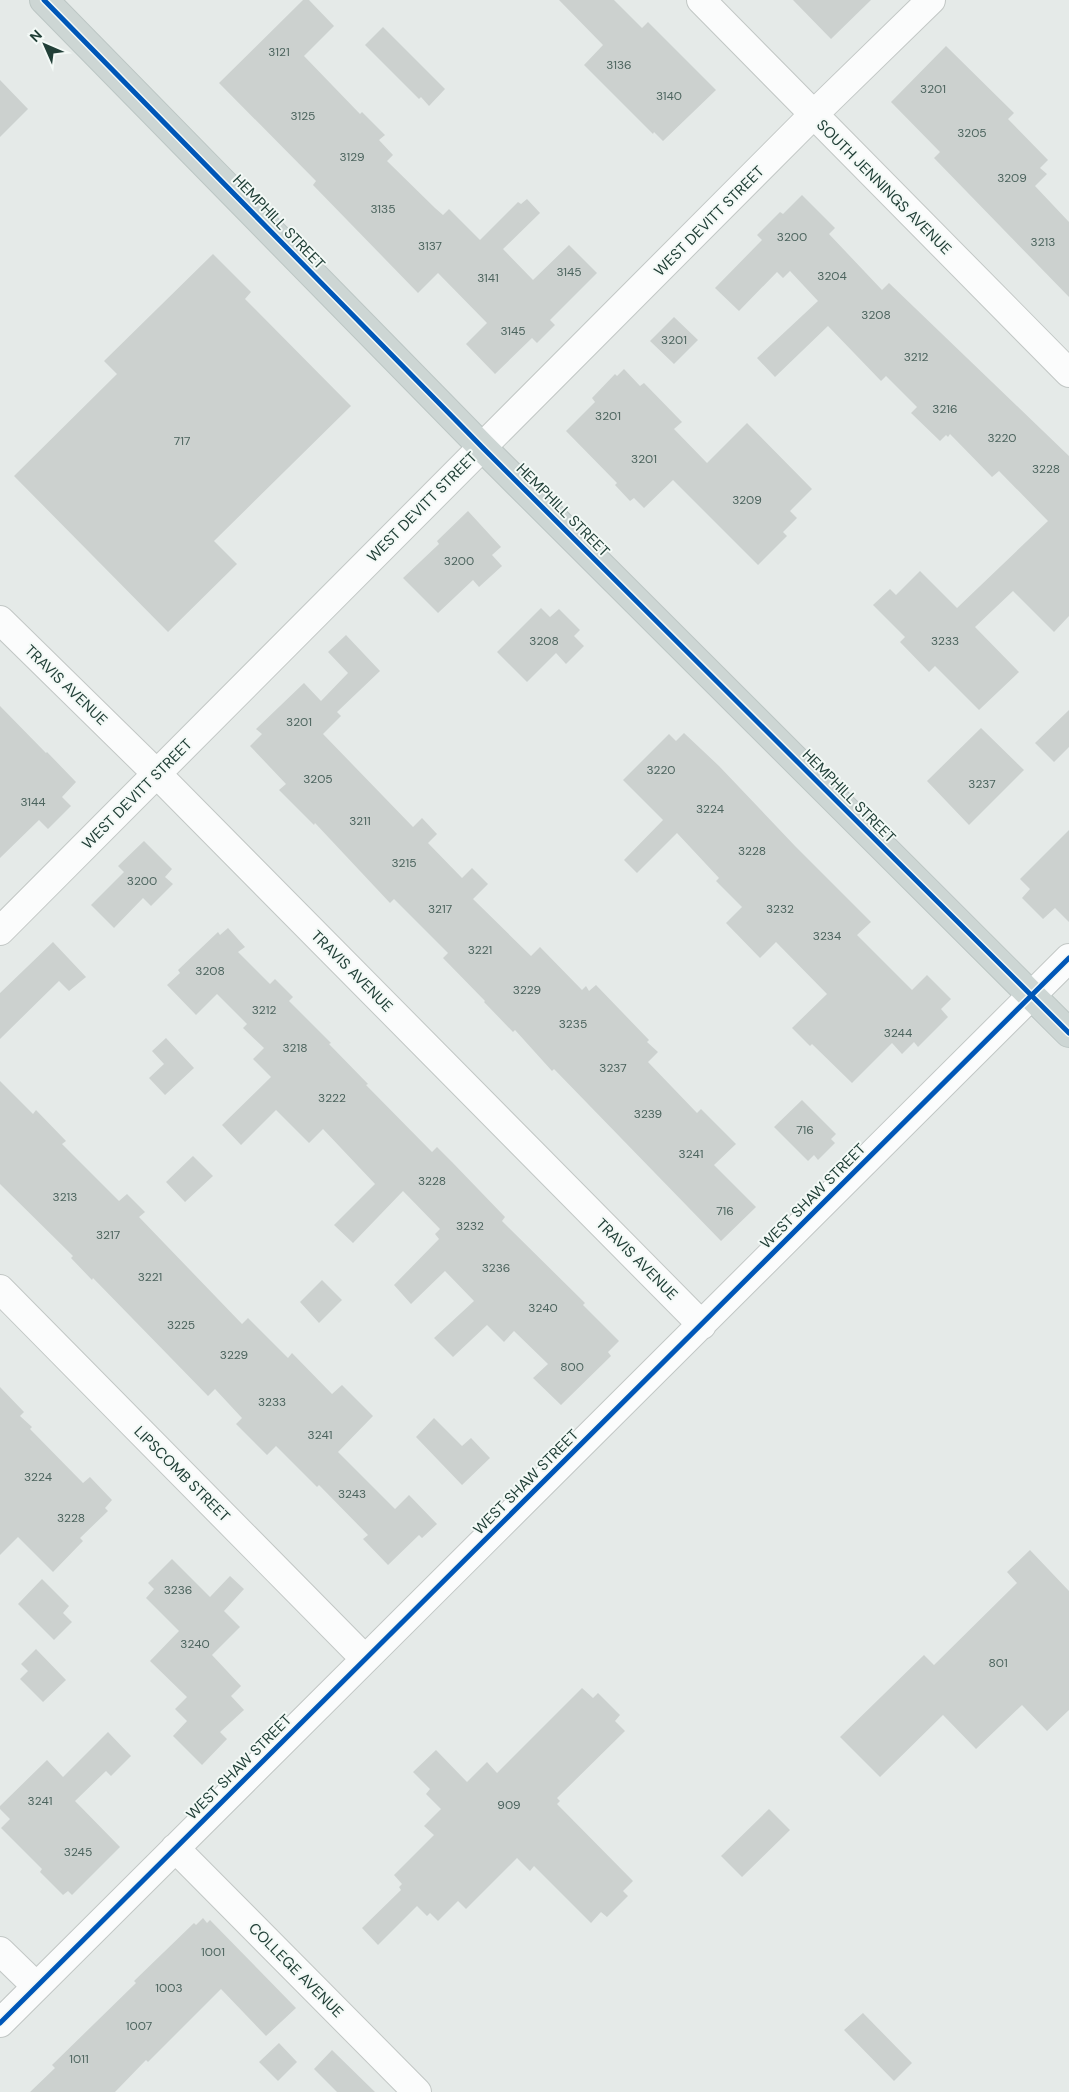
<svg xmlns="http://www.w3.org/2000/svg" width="1069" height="2092" font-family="'DM Sans',sans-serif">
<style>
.building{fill:#ccd1cf}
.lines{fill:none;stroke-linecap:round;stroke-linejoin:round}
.minor-casing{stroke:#c2c7c5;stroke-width:30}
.major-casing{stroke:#bcc6c4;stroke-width:30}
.minor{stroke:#fbfcfc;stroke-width:28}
.major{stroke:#cdd6d4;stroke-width:28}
.cycleway-casing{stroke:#f3f9f6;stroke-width:8}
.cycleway{stroke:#0057b8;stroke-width:5}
.labels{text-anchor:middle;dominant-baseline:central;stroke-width:4;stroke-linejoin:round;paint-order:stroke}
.number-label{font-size:12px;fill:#4c645e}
.street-label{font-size:15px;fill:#213f37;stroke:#f3f9f6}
</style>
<rect width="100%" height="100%" fill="#e5eae8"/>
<!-- building -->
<path class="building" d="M303 0H309L334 26 304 56 360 114 362 112 385 135 379 140 393 155 387 161 435 208 443 215 449 209 480 240 518 202 521 204 527 199 540 213 503 249 533 280 569 245 597 273 550 320 555 325 537 343 532 338 495 374 466 344 487 323 438 273 418 293 313 185 316 181 219 83Z
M559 0H614L642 28 648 22 716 90 663 141 654 132 653 134 584 65 603 45Z
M793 0H871L831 39Z
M383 27 445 89 429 106 421 97 419 99 365 45Z
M946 46 1014 113 1008 119 1048 160 1040 168 1047 174 1035 186 1069 222V297L934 158 940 152 891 102Z
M0 80 28 109 0 137Z
M802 195 835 228 829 234 882 290 889 283 1069 456V616L1054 632 1013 591 975 627 1019 672 979 710 935 666 929 672 900 642 905 637 873 605 890 589 896 595 920 571 957 608 1048 521 999 471 992 477 950 434 948 437 946 435 940 441 911 413 917 407 886 376 881 381 828 326 775 377 757 358 818 301 790 271 783 278 777 272 739 311 715 288 762 240 757 235 780 212 783 214Z
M213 254 251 292 245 299 351 406 214 541 237 564 168 632 14 476 117 374 104 361Z
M674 317 698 340 674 364 650 341Z
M624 369 640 386 644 383 682 422 674 429 707 463 747 423 812 489 790 511 797 518 783 532 787 536 758 565 673 480 644 508 634 498 630 501 615 485 617 483 566 431 595 402 592 398 615 374 617 376Z
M468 511 501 547 492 555 502 566 479 587 473 580 438 613 403 578 439 544 437 541Z
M541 608 550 617 559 609 580 630 574 636 584 646 566 664 556 653 527 682 497 652Z
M346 635 380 671 337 712 341 716 323 734 413 827 422 818 437 834 428 843 462 878 472 868 488 884 473 899 531 956 540 947 582 990 586 986 589 991 596 985 649 1040 647 1042 658 1052 648 1062 697 1113 701 1109 736 1144 714 1165 756 1207 721 1241 554 1069 552 1071 515 1030 513 1032 484 1002 485 1001 443 958 448 953 394 899 390 903 315 823 314 825 279 790 286 784 250 746 262 734 256 729 304 683 321 701 348 673 328 652Z
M0 706 46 753 47 752 76 782 62 797 71 806 48 829 39 820 0 858Z
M1069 710V747L1054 762 1035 743Z
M981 728 1024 770 969 825 927 781Z
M684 733 719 766 795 846 871 922 857 935 912 990 927 975 951 999 941 1009 948 1017 918 1047 914 1042 902 1054 892 1043 852 1083 812 1044 810 1046 792 1028 827 994 776 942 760 958 726 923 742 907 716 881 719 878 677 833 637 873 624 860 663 820 623 780 669 734 676 741Z
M1069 830V922L1055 908 1043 919 1022 898 1030 889 1020 879Z
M144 841 172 869 165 877 173 884 151 906 143 898 114 928 91 905 124 872 118 866Z
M228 928 245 947 238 952 270 984 275 979 293 997 289 1001 331 1043 329 1044 368 1084 366 1085 432 1152 437 1147 452 1162 505 1217 502 1221 585 1303 583 1305 619 1341 608 1352 611 1356 561 1405 533 1378 548 1364 514 1331 504 1342 487 1325 453 1357 434 1338 474 1301 445 1271 411 1304 394 1285 439 1239 435 1234 440 1229 403 1191 353 1243 334 1225 375 1184 323 1129 309 1143 276 1110 241 1145 222 1125 271 1077 253 1059 264 1048 243 1028 247 1024 217 994 196 1015 167 985 180 973 178 970 218 932 220 935Z
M53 942 86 977 69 991 59 981 0 1039V993Z
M166 1038 194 1068 165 1095 149 1078 164 1064 152 1051Z
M0 1081 33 1114 36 1110 66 1141 62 1144 119 1201 127 1194 145 1212 139 1217 242 1324 248 1318 288 1358 292 1353 332 1394 342 1385 373 1416 338 1452 395 1509 409 1495 437 1524 422 1538 419 1535 388 1565 363 1539 368 1535 319 1485 317 1487 276 1446 267 1455 236 1424 242 1418 215 1389 208 1396 93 1278 92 1280 71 1258 73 1256 0 1184Z
M802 1100 836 1134 831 1139 835 1143 818 1160 814 1155 808 1161 774 1127Z
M193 1156 213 1176 185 1202 166 1182Z
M322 1280 342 1300 319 1323 300 1302Z
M0 1387 24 1412 20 1416 32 1427 30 1429 83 1483 90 1477 112 1500 105 1508 108 1511 80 1538 83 1541 53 1572 18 1537 0 1555Z
M434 1418 462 1446 471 1438 490 1458 462 1485 416 1437Z
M1030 1550 1069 1591V1710L1047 1731 1022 1705 976 1749 943 1715 880 1777 840 1737 924 1655 934 1665 1017 1583 1007 1572Z
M172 1559 210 1597 230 1576 244 1589 224 1611 240 1627 212 1655 241 1686 231 1696 244 1710 220 1732 227 1739 202 1765 173 1736 187 1721 175 1709 187 1697 150 1661 179 1631 146 1598 154 1589 148 1583Z
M42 1579 69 1606 63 1613 72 1622 54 1640 18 1604Z
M36 1649 66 1680 43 1702 20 1679 28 1671 21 1664Z
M582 1688 593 1698 598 1693 620 1715 615 1721 625 1731 557 1798 560 1801 557 1804 633 1881 623 1891 628 1896 607 1917 601 1912 591 1923 534 1866 530 1871 517 1858 466 1909 458 1901 438 1921 430 1913 427 1916 417 1906 378 1945 362 1928 401 1890 399 1887 402 1884 394 1875 434 1835 424 1826 441 1809 426 1794 430 1789 413 1772 436 1750 467 1782 487 1762 497 1773Z
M108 1732 131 1756 111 1776 106 1771 75 1801 120 1847 72 1895 68 1891 63 1895 40 1872 42 1869 1 1828 10 1819 0 1809V1806L47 1760 63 1777Z
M769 1809 790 1830 742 1877 721 1856Z
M203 1918 207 1923 210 1920 296 2008 266 2036 221 1989 148 2062 146 2060 115 2092H30L55 2068 52 2065 136 1983 134 1981 194 1923 196 1925Z
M863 2013 912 2063 894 2081 844 2030Z
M279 2043 297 2062 278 2081 259 2062Z
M332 2050 375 2092H337L314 2069Z"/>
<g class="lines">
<defs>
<path id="minor" d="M701 0 1069 373
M0 620 157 774 702 1325
M0 931 813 115 931 0
M0 1289 365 1659
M175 1848 417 2092
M0 1951 36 1986
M0 2023 1069 958"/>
<path id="major" d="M44 0 482 447 1069 1033"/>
</defs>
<!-- minor casing -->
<use href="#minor" class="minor-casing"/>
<!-- major casing -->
<use href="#major" class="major-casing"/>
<!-- minor -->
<use href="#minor" class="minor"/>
<!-- major -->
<use href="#major" class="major"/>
<defs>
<path id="cycleway" d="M44 0 482 447 1069 1033
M0 2023 1069 958"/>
</defs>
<!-- cycleway casing -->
<use href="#cycleway" class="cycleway-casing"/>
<!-- cycleway -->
<use href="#cycleway" class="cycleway"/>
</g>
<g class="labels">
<!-- number labels -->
<g class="number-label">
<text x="279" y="52">3121</text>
<text x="619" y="65">3136</text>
<text x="933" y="89">3201</text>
<text x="669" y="96">3140</text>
<text x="303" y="116">3125</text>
<text x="972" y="133">3205</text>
<text x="352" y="157">3129</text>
<text x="1012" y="178">3209</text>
<text x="383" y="209">3135</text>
<text x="792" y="237">3200</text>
<text x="1043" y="242">3213</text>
<text x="430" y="246">3137</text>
<text x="569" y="272">3145</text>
<text x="832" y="276">3204</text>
<text x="488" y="278">3141</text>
<text x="876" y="315">3208</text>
<text x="513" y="331">3145</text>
<text x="674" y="340">3201</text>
<text x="916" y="357">3212</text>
<text x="945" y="409">3216</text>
<text x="608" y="416">3201</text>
<text x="1002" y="438">3220</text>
<text x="182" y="441">717</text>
<text x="644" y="459">3201</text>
<text x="1046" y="469">3228</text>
<text x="747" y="500">3209</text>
<text x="459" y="561">3200</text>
<text x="544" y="641">3208</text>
<text x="945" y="641">3233</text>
<text x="299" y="722">3201</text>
<text x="661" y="770">3220</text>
<text x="318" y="779">3205</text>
<text x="982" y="784">3237</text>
<text x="33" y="802">3144</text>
<text x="710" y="809">3224</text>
<text x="360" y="821">3211</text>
<text x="752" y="851">3228</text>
<text x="404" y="863">3215</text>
<text x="142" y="881">3200</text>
<text x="440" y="909">3217</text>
<text x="780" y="909">3232</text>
<text x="827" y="936">3234</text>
<text x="480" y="950">3221</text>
<text x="210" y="971">3208</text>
<text x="527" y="990">3229</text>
<text x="264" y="1010">3212</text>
<text x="573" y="1024">3235</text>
<text x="898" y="1033">3244</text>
<text x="295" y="1048">3218</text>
<text x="613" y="1068">3237</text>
<text x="332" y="1098">3222</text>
<text x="648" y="1114">3239</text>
<text x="805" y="1130">716</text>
<text x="691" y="1154">3241</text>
<text x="432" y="1181">3228</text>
<text x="65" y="1197">3213</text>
<text x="725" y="1211">716</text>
<text x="470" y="1226">3232</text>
<text x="108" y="1235">3217</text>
<text x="496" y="1268">3236</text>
<text x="150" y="1277">3221</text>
<text x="543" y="1308">3240</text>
<text x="181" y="1325">3225</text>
<text x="234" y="1355">3229</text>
<text x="572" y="1367">800</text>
<text x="272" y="1402">3233</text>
<text x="320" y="1435">3241</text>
<text x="38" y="1477">3224</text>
<text x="352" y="1494">3243</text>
<text x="71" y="1518">3228</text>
<text x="178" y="1590">3236</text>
<text x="195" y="1644">3240</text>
<text x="998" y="1663">801</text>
<text x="40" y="1801">3241</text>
<text x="509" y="1805">909</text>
<text x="78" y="1852">3245</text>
<text x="213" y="1952">1001</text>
<text x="169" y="1988">1003</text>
<text x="139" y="2026">1007</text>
<text x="79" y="2059">1011</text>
</g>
<!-- street labels -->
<g class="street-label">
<text transform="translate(884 187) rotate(45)">SOUTH JENNINGS AVENUE</text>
<text transform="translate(709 221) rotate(-45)">WEST DEVITT STREET</text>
<text transform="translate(279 222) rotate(46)">HEMPHILL STREET</text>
<text transform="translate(422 507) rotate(-45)">WEST DEVITT STREET</text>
<text transform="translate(563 510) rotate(45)">HEMPHILL STREET</text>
<text transform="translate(66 685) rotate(44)">TRAVIS AVENUE</text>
<text transform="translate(137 794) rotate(-45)">WEST DEVITT STREET</text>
<text transform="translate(849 796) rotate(45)">HEMPHILL STREET</text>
<text transform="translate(352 971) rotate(45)">TRAVIS AVENUE</text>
<text transform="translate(813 1196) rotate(-45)">WEST SHAW STREET</text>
<text transform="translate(637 1259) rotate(45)">TRAVIS AVENUE</text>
<text transform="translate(182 1474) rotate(45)">LIPSCOMB STREET</text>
<text transform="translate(526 1482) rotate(-45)">WEST SHAW STREET</text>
<text transform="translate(239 1767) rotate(-45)">WEST SHAW STREET</text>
<text transform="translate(296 1970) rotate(45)">COLLEGE AVENUE</text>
</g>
</g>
<!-- north arrow -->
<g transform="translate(45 45) rotate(315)" stroke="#f3f9f6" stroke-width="4" paint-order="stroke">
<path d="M0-4L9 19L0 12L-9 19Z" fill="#213f37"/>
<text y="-8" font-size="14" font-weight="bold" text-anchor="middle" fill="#213f37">N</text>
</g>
</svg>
